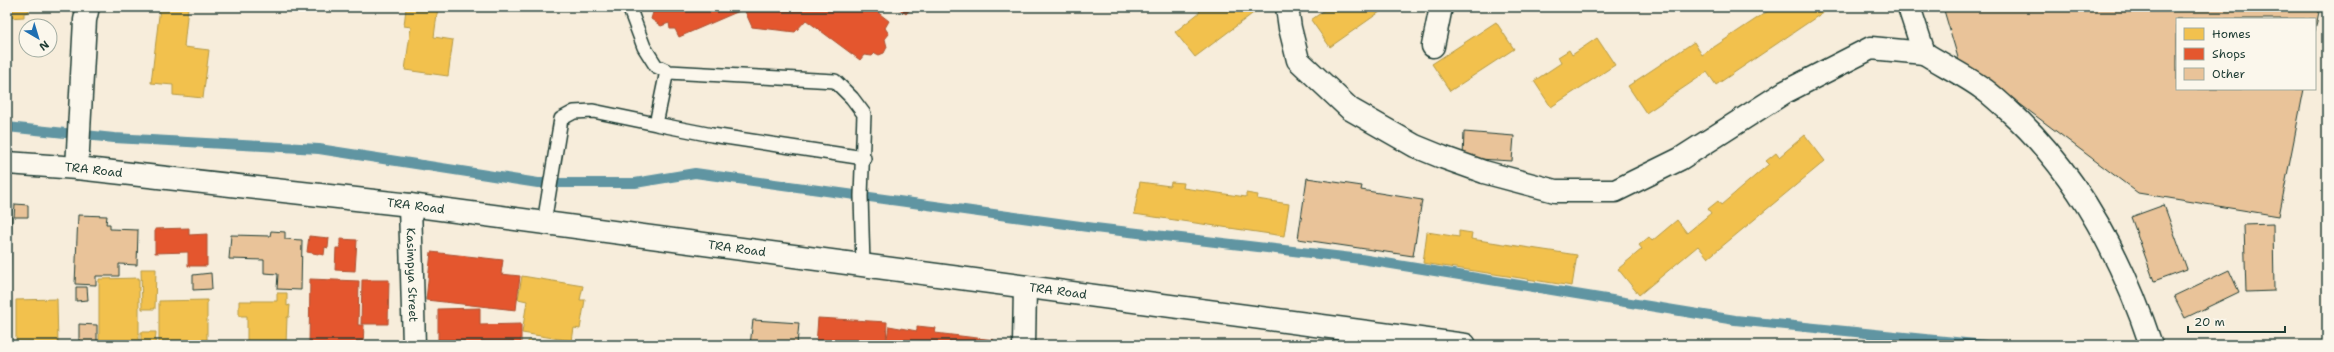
<svg xmlns="http://www.w3.org/2000/svg" width="2334" height="352" font-family="'Shantell Sans',sans-serif">
<style>
.homes{fill:#f2c14e;stroke:#b39946}
.shops{fill:#e4572e;stroke:#a94f30}
.lines{fill:none;stroke-linecap:round;stroke-linejoin:round}
.stream{stroke:#6095a2;stroke-width:10}
.building{fill:#e9c399;stroke:#1f3d34}
.lane-casing{stroke:#1f3d34;stroke-width:16}
.street-casing{stroke:#1f3d34;stroke-width:25}
.secondary-casing{stroke:#1f3d34;stroke-width:25}
.lane{stroke:#fbf7ec;stroke-width:13}
.street{stroke:#fbf7ec;stroke-width:22}
.secondary{stroke:#fbf7ec;stroke-width:22}
.labels{text-anchor:middle;dominant-baseline:central;stroke-width:4;stroke-linejoin:round;paint-order:stroke}
.street-label{font-size:12px;fill:#1f3d34;stroke:#fbf7ec}
</style>
<rect width="100%" height="100%" fill="#f7eddb"/>
<filter id="ink" filterUnits="userSpaceOnUse"><feTurbulence type="fractalNoise" baseFrequency=".025" numOctaves="2"/><feDisplacementMap in="SourceGraphic" scale="8" xChannelSelector="R" yChannelSelector="G"/><feConvolveMatrix kernelMatrix="1 2 1 2 8 2 1 2 1" color-interpolation-filters="sRGB"/></filter>
<g filter="url(#ink)">
<!-- homes -->
<path class="homes" d="M7 7H29V12L24 13V17L8 18 9 40H7Z
M160 7H188L184 47 209 50 203 98 173 95V85L151 83Z
M411 7H438L434 37 453 40 448 76 405 70 411 27 404 26 406 8 411 9Z
M1199 7H1253L1256 11 1195 57 1175 32 1200 12 1197 8Z
M1329 7H1387L1330 47 1311 20Z
M1774 7H1831L1716 85 1707 72 1646 113 1628 86 1694 42 1702 55Z
M1496 22 1514 49 1450 91 1432 64Z
M1597 38 1615 65 1551 107 1534 81 1561 63 1558 57 1569 50 1572 55Z
M1805 135 1825 161 1708 258 1698 246 1639 295 1618 269 1642 249 1639 245 1649 237 1652 241 1677 220 1687 233 1711 213 1708 209 1718 201 1721 205 1769 164 1766 161 1776 153 1779 157Z
M1140 182 1170 186 1171 182 1184 183 1183 188 1246 197V193L1258 195 1257 199 1289 204 1284 236 1134 214Z
M1459 231 1472 233 1471 239 1577 255 1572 286 1423 263 1427 232 1459 237Z
M141 269H156L155 309H142Z
M522 276 583 286 580 300H585L580 329 574 328 572 341 522 333 527 301 518 299Z
M139 278V345H99V279Z
M277 293H287V306L290 305 289 317H287L286 345H247V316H239V301H277Z
M57 299 58 345H16V300Z
M207 300V345H159V301Z
M141 332H156L155 345H141Z
M528 341 581 342V345H528Z"/>
<!-- shops -->
<path class="shops" d="M660 7H871L889 21 885 28 889 34 885 39 887 47 884 53 879 55 875 53 872 56 864 55 860 60 806 20 795 32 752 27 744 9 679 37 675 29H670L669 23 661 26 651 19 654 9Z
M897 7H912L906 14Z
M189 228V235L207 234V266H188V252L155 253V229Z
M309 236 329 238 328 248 325 247 324 255 307 252Z
M340 239 357 240 355 271 335 270 336 248H340Z
M431 252 503 260 501 274 520 276 516 310 426 300Z
M310 279 359 281 358 325H364L363 345H309Z
M362 280H389L388 324H361Z
M480 308V325L521 324V345H438V309Z
M818 318 887 322 886 345H816Z
M889 326 917 331V326L936 328 935 333 994 340V345H886Z"/>
<g class="lines">
<!-- stream -->
<path class="stream" d="M7 127 114 138 319 149 538 183H635L695 173 1095 228 1361 259 1735 320 1985 345"/>
</g>
<!-- building -->
<path class="building" d="M1943 7H2320L2315 31V19H2177V89H2304L2279 216 2138 193 2016 101 1959 61Z
M1464 132 1514 136 1512 161 1463 158Z
M1307 178 1362 186 1361 190 1422 200 1413 256 1298 239Z
M15 204 28 205V217H14Z
M7 205H12L9 300H7Z
M2164 205 2187 269 2154 281 2131 217Z
M78 215 107 216 106 224H110V229L138 230 137 265 119 264V276H96V285L75 284Z
M2273 224 2274 291 2246 292 2244 225Z
M271 231 285 232V239L302 240 301 290 277 289 278 274 264 273V260L229 259 231 235 270 236Z
M2229 270 2239 292 2185 318 2174 296Z
M211 273 212 289 193 290V275Z
M76 287H87L88 300 76 301Z
M753 320 799 323 797 345H750Z
M79 324 97 325V345H79Z
M1835 341 1867 344V345H1834Z"/>
<g class="lines">
<defs>
<path id="lane" d="M629 7 644 47 656 66 669 72 835 81 852 98 864 114 861 196 863 265
M667 71 656 124 712 135 864 158
M544 223 561 119 574 112 593 111 656 124"/>
<g id="street">
<path d="M1287 7 1290 28 1298 60 1350 109 1415 146 1442 157 1484 172 1555 191H1615L1680 159 1785 92 1871 48 1924 53"/>
<path d="M1909 7 1924 53C1943 65 1964 75 1982 88 1991 94 1999 102 2007 109 2076 171 2122 258 2151 345"/>
<path d="M1433 46 1441 7"/>
<path d="M77 168 85 20 88 7"/>
<path id="s1" d="M410 205 414 345"/>
<path d="M1024 345 1025 287"/>
</g>
<g id="secondary">
<path id="s2" d="M7 163 77 168 410 205 1465 345"/>
</g>
</defs>
<!-- lane casing -->
<use href="#lane" class="lane-casing"/>
<!-- street casing -->
<use href="#street" class="street-casing"/>
<!-- secondary casing -->
<use href="#secondary" class="secondary-casing"/>
<!-- lane -->
<use href="#lane" class="lane"/>
<!-- street -->
<use href="#street" class="street"/>
<!-- secondary -->
<use href="#secondary" class="secondary"/>
</g>
</g>
<g class="labels">
<!-- street labels -->
<g class="street-label">
<text stroke="none"><textPath href="#s2" startOffset="87">TRA Road</textPath></text>
<text stroke="none"><textPath href="#s2" startOffset="411">TRA Road</textPath></text>
<text stroke="none"><textPath href="#s2" startOffset="735">TRA Road</textPath></text>
<text stroke="none"><textPath href="#s1" startOffset="70">Kasimpya Street</textPath></text>
<text stroke="none"><textPath href="#s2" startOffset="1059">TRA Road</textPath></text>
</g>
</g>
<!-- margin -->
<rect width="2334" height="352" fill="none" stroke="#fbf7ec" stroke-width="24"/>
<rect x="12" y="12" width="2310" height="328" fill="none" stroke="#1f3d34" stroke-width="1.5" filter="url(#ink)"/>
<!-- legend -->
<rect x="2176" y="18" width="140" height="72" fill="#fbf7ec" stroke="#a3ada2"/>
<rect x="2184" y="28" width="20" height="12" fill="#f2c14e" stroke="#a3ada2"/>
<text x="2212" y="38" font-size="12" fill="#1f3d34">Homes</text>
<rect x="2184" y="48" width="20" height="12" fill="#e4572e" stroke="#a3ada2"/>
<text x="2212" y="58" font-size="12" fill="#1f3d34">Shops</text>
<rect x="2184" y="68" width="20" height="12" fill="#e9c399" stroke="#a3ada2"/>
<text x="2212" y="78" font-size="12" fill="#1f3d34">Other</text>
<!-- north arrow -->
<g transform="translate(38 38) rotate(142)"><circle r="19" fill="#fbf7ec" stroke="#a3ada2"/>
<path d="M0-3L7 15L0 10L-7 15Z" fill="#1f6fb2"/>
<text y="-6" font-size="11" font-weight="bold" text-anchor="middle" fill="#1f3d34">N</text>
</g>
<!-- scale -->
<path d="M2188 326v6h97v-6" fill="none" stroke="#1f3d34" stroke-width="2"/>
<text x="2194" y="326" font-size="12" fill="#1f3d34" stroke="#fbf7ec" stroke-width="3" paint-order="stroke">20 m</text>
</svg>
